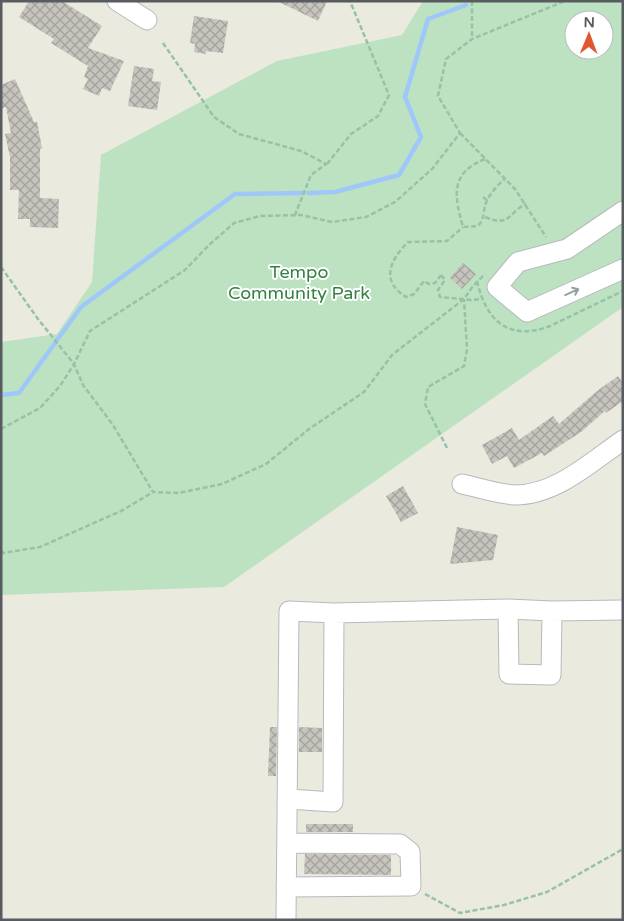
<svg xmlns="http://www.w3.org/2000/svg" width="624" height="921" font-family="'Varela Round',sans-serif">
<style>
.park{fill:#bce2c1;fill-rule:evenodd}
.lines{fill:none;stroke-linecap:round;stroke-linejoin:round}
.stream{stroke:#a0c7fa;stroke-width:4.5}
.building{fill:url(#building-cross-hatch)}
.minor-casing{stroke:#b7b9be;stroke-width:21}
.path{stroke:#96c2a8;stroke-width:2.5;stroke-dasharray:5 2.5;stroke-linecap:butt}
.minor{stroke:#fff;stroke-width:19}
.oneway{stroke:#9b9da0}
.labels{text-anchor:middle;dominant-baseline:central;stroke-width:4;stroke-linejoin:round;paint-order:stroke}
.park-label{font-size:18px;fill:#378045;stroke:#fff}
</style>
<defs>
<pattern id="building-cross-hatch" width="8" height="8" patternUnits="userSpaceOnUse" patternTransform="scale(1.25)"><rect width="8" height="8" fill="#c6c4bd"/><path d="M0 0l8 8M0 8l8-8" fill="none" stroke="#a4a29d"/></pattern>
</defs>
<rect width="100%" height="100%" fill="#ebeadf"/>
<!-- park -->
<path class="park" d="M423 1H623V307L224 587 1 595V342L57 334 92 282 101 155 277 61 402 35ZM574 20H604V50H574Z"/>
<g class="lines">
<!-- stream -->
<path class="stream" d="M308 193 335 192 399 175 421 137 405 97 428 19 466 5
M57 340 81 307 235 194 303 193
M1 395 19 393 55 343"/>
</g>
<!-- building -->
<path class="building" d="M29 1H62L102 26 88 48 124 61 110 91 102 88 99 96 83 89 88 79 84 77 88 66 51 43 54 39 19 17Z
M277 1H327L318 21Z
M194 16 228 21 223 53 206 51V54L194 52 195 44 190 43Z
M134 66 154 69 152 81 161 82 157 110 128 106Z
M15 79 34 122H37L42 148 40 149V198L59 199 58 228 30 227V219H18L19 190H10V157L5 134 11 133 6 107 1 109V85Z
M463 263 476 274 462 289 450 278Z
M618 376 623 383V401L606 413 605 411 581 432 544 456 542 453 514 468 507 456 492 464 482 445 512 428 519 440 553 416 559 424 597 391Z
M403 486 418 513 401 522 386 496Z
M457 527 498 535 493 560 450 564Z
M270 727H277L276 776H268Z
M299 727 322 728V752H299Z
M306 824H353V832H306Z
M305 854 391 855V875L304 874Z"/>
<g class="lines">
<defs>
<path id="minor" d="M117 1 147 20
M623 211 567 249 518 262 497 287 527 312 623 269
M462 484C480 488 498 494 515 495 556 495 591 462 623 440
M508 609 509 674 551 675 552 611
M289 799 333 802 334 613
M286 887 411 886 410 852 400 844 287 843
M286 920 289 611 334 613 508 609 552 611 623 610"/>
</defs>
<!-- minor casing -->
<use href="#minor" class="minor-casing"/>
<!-- path -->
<path class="path" d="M472 1V39
M163 43 214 117 239 134 301 151 326 164 311 175 295 215
M460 133 515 189 546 237
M485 159C450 173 454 195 463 227L478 226C484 219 483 215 485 206 487 197 497 185 505 179
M327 164 351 134 378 116 389 95 350 1
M483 197 488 201
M485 217C511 228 508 212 526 204
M1 267 38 319 74 364 83 385 113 425 153 492 178 493 222 484 266 464 309 429 364 392 392 355 464 299 473 286 485 274
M441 275 435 283 429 284 424 281 414 294 406 297C380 281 390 260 408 242L447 241 463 227
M441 275 445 280 438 290 440 297 471 300 481 299
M477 281C486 320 508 342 550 326L623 291
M1 429 40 408 60 386 74 364 90 331 185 270 209 245 234 223 260 216 301 215 332 222 366 217 395 202 432 169 460 133 438 96 446 59 472 39 565 1
M447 448 425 404 428 387 464 366 467 349 464 299
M1 551 3 553 40 547 123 510 153 492
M425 894 460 913 504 905 547 892 623 849"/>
<!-- minor -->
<use href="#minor" class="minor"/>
</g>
<!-- one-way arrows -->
<defs><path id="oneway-shaft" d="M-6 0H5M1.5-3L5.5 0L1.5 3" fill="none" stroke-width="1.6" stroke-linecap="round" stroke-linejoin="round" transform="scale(1.25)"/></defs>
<use class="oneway" href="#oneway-shaft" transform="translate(572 292) rotate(-24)"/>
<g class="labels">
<!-- park labels -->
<g class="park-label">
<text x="299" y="272">Tempo<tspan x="299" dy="21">Community Park</tspan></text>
</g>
</g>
<!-- border -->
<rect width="624" height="921" fill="none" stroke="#585b60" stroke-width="5"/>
<!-- north arrow -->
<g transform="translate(589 35) rotate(1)"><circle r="24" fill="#ffffff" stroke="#bcbdbf"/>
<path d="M0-4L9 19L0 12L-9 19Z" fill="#e05630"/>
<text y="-8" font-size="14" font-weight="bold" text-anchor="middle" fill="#585b60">N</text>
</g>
</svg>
